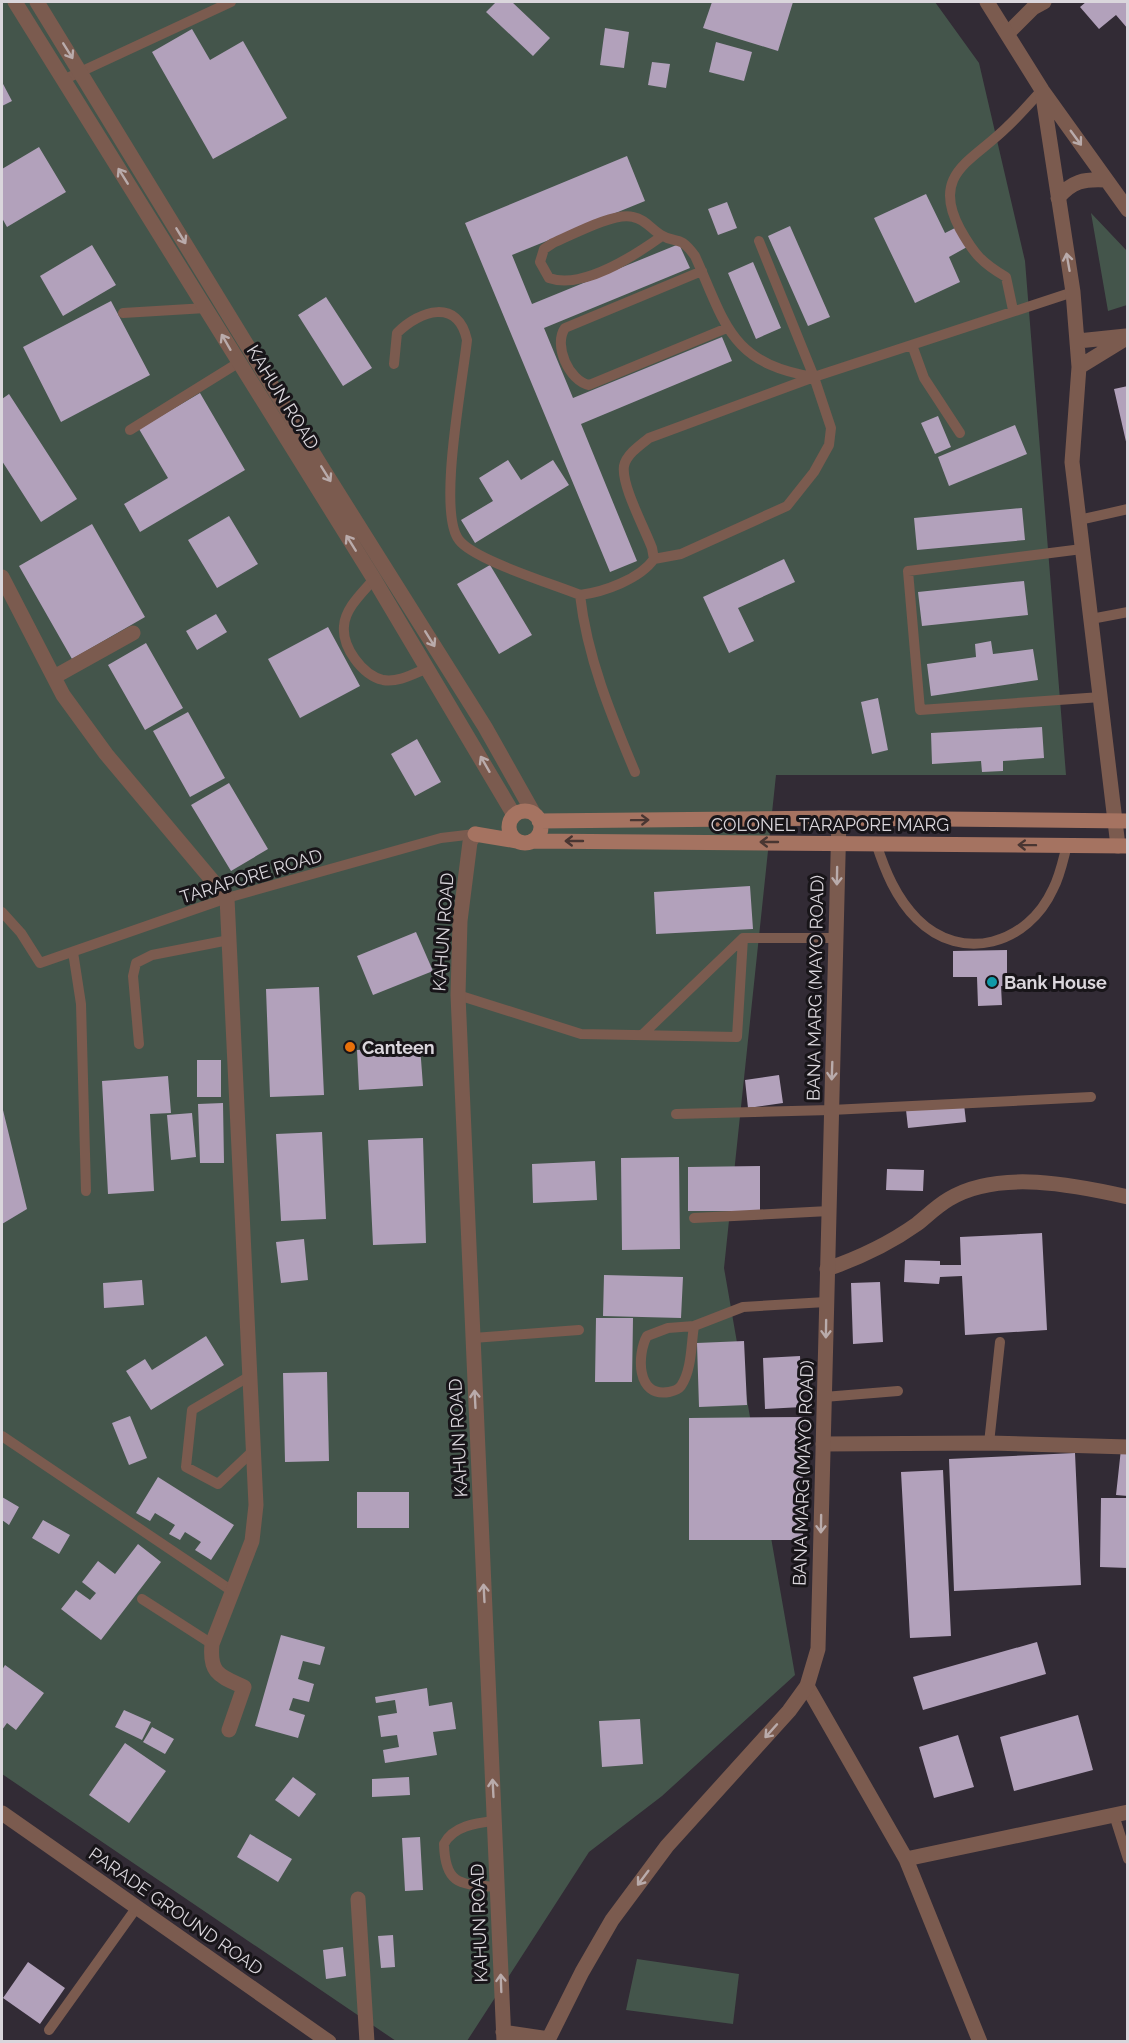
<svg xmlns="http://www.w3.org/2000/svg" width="1129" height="2043" font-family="Raleway,sans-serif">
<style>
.green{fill:#44554b}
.building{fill:#b2a1bb}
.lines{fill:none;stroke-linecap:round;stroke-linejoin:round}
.service{stroke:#7b5b4f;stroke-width:10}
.minor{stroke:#7b5b4f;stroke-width:15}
.tertiary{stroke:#7b5b4f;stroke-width:15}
.secondary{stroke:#a57361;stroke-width:15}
.oneway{stroke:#b9abab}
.oneway2{stroke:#493632}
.culture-dot{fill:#0f9aa8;stroke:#181519;stroke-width:2}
.food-dot{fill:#e8710a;stroke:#181519;stroke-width:2}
.labels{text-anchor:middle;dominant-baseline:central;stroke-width:6;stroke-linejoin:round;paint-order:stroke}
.street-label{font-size:18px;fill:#dad6dc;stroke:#181519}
.poi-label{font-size:18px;font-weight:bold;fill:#dad6dc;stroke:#181519;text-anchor:start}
</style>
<rect width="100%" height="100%" fill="#322b35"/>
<!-- green -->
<path class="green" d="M2 2H935L979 63 1025 261 1066 775H776L724 1268 795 1675 662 1796 589 1852 467 2041H396L2 1774Z
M1091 213 1127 251V305L1108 311Z
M637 1959 739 1974 733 2024 626 2010Z"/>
<!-- building -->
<path class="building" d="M496 2H512L550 38 533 56 486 12Z
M712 2H793L778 51 703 28Z
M1086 2H1128V29L1116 15 1099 29 1080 7Z
M605 28 629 32 624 68 600 65Z
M192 29 210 60 243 41 287 118 213 159 152 52Z
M716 42 752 52 744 81 709 72Z
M652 62 670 64 666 88 648 85Z
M2 82 12 101 2 106Z
M39 147 66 192 7 227 2 218V169Z
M627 156 645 201 512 255 532 304 679 244 690 268 544 328 573 398 722 337 732 361 581 424 637 561 610 572 465 223Z
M926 194 945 233 957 227 967 247 949 257 960 282 915 303 874 218Z
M727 202 737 228 718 235 708 209Z
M790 226 830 317 808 326 768 236Z
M92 245 116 285 63 316 40 276Z
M753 262 781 328 756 339 728 273Z
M326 297 372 368 343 386 298 315Z
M111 301 150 375 61 422 23 347Z
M1128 386V446H1127L1114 389Z
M200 393 245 470 140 532 124 504 168 478 139 429Z
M9 394 77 499 41 522 2 461V399Z
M938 416 951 447 935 454 921 423Z
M1015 425 1027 454 949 486 938 457Z
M508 460 521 480 553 460 569 485 475 543 461 520 493 501 479 478Z
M1022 508 1025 540 917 550 914 518Z
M229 516 258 564 217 588 188 540Z
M92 524 145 617 72 659 19 566Z
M784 559 795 582 738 608 754 641 729 653 703 597Z
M490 565 532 635 499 654 457 584Z
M1024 581 1028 615 922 626 918 592Z
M216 614 227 632 197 650 186 631Z
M328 627 360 686 300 718 268 659Z
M991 641 993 654 1033 649 1038 680 931 696 927 664 976 657 975 644Z
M146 643 183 708 145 730 108 665Z
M878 698 888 750 872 754 861 702Z
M188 712 225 778 190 797 153 731Z
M1042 727 1044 758 1003 761V771L982 772 981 761 932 764 931 733Z
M417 739 441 782 415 796 391 754Z
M229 783 268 849 231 871 191 805Z
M750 886 753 929 656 934 654 892Z
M416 932 433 971 373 995 357 956Z
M1007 950V986H1001L1002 1005 978 1006 977 977H953V951Z
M319 987 324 1095 270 1097 266 989Z
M420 1046 423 1086 359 1090 357 1050Z
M197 1060H221V1097H197Z
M779 1075 783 1103 748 1108 745 1080Z
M168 1076 171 1113 150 1114 154 1191 108 1194 102 1081Z
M223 1103 224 1163H200L198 1104Z
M964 1104 966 1122 908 1128 906 1110Z
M2 1106 27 1209 2 1224Z
M192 1113 196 1157 171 1160 167 1115Z
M322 1132 326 1219 281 1221 276 1134Z
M423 1138 426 1243 373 1245 368 1140Z
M679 1157 680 1249 622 1250 621 1158Z
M595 1161 597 1200 533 1203 532 1164Z
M760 1166V1211H688V1167Z
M887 1169 924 1170 923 1191 886 1190Z
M1042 1233 1047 1330 965 1335 962 1276 940 1277 939 1284 904 1282 905 1260 940 1261V1265H961L960 1237Z
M304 1239 308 1280 281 1283 276 1242Z
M604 1275 683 1277 681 1318 603 1316Z
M142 1280 144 1305 104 1308 103 1283Z
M880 1282 883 1342 853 1344 851 1283Z
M596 1318H633L632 1382H595Z
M206 1336 224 1365 151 1410 126 1371 145 1359 152 1370Z
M744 1341 747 1405 699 1407 697 1343Z
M800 1356 802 1407 765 1409 763 1358Z
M327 1372 329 1461 285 1462 283 1373Z
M130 1416 147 1458 129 1465 112 1423Z
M803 1417V1540H689V1418Z
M1121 1449 1128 1450V1496L1116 1495Z
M1075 1453 1081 1585 954 1591 949 1459Z
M943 1470 951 1636 910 1638 901 1472Z
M158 1477 234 1525 211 1560 195 1550 201 1542 185 1532 180 1540 169 1534 175 1525 155 1513 150 1521 136 1513Z
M357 1492H409V1528H357Z
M2 1497 19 1507 9 1525 2 1520Z
M1101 1498H1128V1568L1100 1567Z
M43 1520 70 1535 59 1554 32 1538Z
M138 1544 161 1562 101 1640 61 1609 76 1590 90 1600 96 1593 82 1582 98 1561 115 1574Z
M281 1635 325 1647 320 1665 303 1661 298 1679 314 1684 309 1702 293 1698 289 1710 305 1715 298 1738 255 1726Z
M1037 1642 1046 1674 923 1710 913 1677Z
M5 1665 44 1693 16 1730 7 1723 2 1730V1670Z
M427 1688 429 1706 452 1702 456 1729 433 1732 437 1755 385 1763 383 1750 399 1747 397 1735 381 1737 378 1716 397 1713 395 1700 376 1703 375 1697Z
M124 1710 151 1722 142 1740 115 1727Z
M1078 1715 1093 1770 1014 1791 1000 1737Z
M640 1719 643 1764 602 1767 599 1721Z
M152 1727 174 1739 165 1754 143 1742Z
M958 1735 974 1787 934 1798 919 1747Z
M125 1743 166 1771 129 1823 89 1795Z
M293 1777 316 1794 299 1817 275 1800Z
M409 1777 410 1795 372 1797V1779Z
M250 1834 292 1859 278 1882 237 1857Z
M420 1837 423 1890 405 1891 402 1838Z
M393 1935 395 1967 381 1968 378 1936Z
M343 1947 346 1976 326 1979 323 1950Z
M28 1962 65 1988 40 2024 3 1998Z"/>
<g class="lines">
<!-- service -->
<path class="service" d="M63 80 231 2
M662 236C634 256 583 290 549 278L540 262 544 249 553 243C572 235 614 212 633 217 645 219 651 229 661 235 677 245 678 233 695 256 726 325 730 363 814 377
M702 271 565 328C553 345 569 381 589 385L727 328
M1013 310 1006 277C982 263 974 254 960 229 930 173 973 161 1007 127 1019 116 1030 103 1042 90
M123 313 206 308
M912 345 924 378 960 433
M394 364 397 333C420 310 458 298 467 340 463 380 437 512 459 540 474 560 553 584 580 595 604 592 640 579 654 559L652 548C645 529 621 485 624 466 626 455 640 445 649 438L814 377 1073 292
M130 430 238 363
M1079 520 1128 509
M1082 549 908 571 920 710 1101 697
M654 559 681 554 787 506 814 472 829 445 831 428 814 377 759 241
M374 579C363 592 345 608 344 626 342 647 362 675 383 680 398 683 415 673 428 668
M580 595C587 657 611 715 635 772
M1091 619 1128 612
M876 843C885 871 896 898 917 919 962 964 1028 944 1053 889 1060 876 1063 860 1067 845
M2 912 21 933 40 963 227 898 441 838 475 834
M73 952 81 1004 86 1191
M458 995 581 1034 737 1037 743 938
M643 1034 743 938H836
M139 1044 133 976 136 963 152 955 229 940
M676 1114 831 1110 1091 1097
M694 1218 829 1211
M694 1326C691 1344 692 1370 681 1386 678 1390 674 1391 669 1392 636 1398 637 1354 647 1336L668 1328 694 1326 743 1307 826 1302
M473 1338 579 1330
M250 1376 192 1410 186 1467 218 1484 254 1450
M824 1397 898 1391
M2 1436 232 1591
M989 1443 1000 1342
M142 1599 212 1644
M1114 1815 1128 1859
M494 1821C476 1823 453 1826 444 1844 445 1886 461 1884 497 1887
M49 2030 137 1907"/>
<!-- minor -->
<path class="minor" d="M1008 33 1033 8 1044 2
M2 577 63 695 106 754 227 898 256 1505 252 1541 212 1644C209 1674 220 1676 244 1687L229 1730
M54 677 133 633
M827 1269C859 1258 889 1244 917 1224 927 1216 937 1206 949 1199 998 1169 1075 1185 1128 1197
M823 1444 989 1443 1128 1447
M807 1686 906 1859 980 2042
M2 1813 329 2042
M906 1859 1128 1812
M358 1899 367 2042"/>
<!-- tertiary -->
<path class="tertiary" d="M15 2 374 579 514 815
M37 2 321 466 485 727 534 814
M987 2 1042 90 1128 210
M1042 90 1073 292 1079 367 1072 462 1118 846
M1058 198C1072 181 1084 179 1105 180
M1078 341 1126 336
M1079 367 1128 337
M475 834 470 842 460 921 458 995 504 2042
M503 2032 549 2039
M547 2042 582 1972 612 1920 667 1846 789 1711 807 1686 818 1649 839 818"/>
<!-- secondary -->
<path class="secondary" d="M509 827a16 16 0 1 1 32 0a16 16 0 1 1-32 0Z
M539 821 839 818 1128 821
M475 834 517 841
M532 841 1128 846"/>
</g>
<!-- one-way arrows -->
<defs><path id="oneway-shaft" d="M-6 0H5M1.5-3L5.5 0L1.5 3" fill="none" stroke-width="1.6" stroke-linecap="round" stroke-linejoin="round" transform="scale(1.5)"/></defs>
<g class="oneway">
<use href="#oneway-shaft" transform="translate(68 51) rotate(58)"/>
<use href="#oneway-shaft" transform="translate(1076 138) rotate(54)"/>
<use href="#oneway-shaft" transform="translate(123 176) rotate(-122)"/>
<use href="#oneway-shaft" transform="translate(181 236) rotate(59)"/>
<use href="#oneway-shaft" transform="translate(1068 262) rotate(-100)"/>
<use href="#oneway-shaft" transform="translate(226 342) rotate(-120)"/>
<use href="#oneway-shaft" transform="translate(326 474) rotate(58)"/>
<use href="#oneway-shaft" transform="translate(351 543) rotate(-122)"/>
<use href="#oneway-shaft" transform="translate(430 639) rotate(58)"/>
<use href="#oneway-shaft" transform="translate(485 764) rotate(-120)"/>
<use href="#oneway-shaft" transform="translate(837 876) rotate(91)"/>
<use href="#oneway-shaft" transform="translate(832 1071) rotate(92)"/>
<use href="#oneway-shaft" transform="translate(826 1329) rotate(91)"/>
<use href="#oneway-shaft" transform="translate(475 1399) rotate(-93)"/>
<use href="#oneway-shaft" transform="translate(821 1524) rotate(91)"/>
<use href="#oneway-shaft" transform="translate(484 1593) rotate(-93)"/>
<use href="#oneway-shaft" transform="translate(771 1731) rotate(132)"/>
<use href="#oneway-shaft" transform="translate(493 1788) rotate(-93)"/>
<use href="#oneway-shaft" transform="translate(643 1878) rotate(127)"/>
<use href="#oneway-shaft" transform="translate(501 1983) rotate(-92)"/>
</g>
<g class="oneway2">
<use href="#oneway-shaft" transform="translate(640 820) rotate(-1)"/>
<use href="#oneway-shaft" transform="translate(574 841) rotate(-180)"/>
<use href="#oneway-shaft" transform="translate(769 842) rotate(-180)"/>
<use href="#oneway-shaft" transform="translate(1027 845) rotate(-179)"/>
</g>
<!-- markers -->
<circle class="culture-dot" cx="992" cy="982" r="6"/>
<circle class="food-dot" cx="350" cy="1047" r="6"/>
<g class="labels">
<!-- street labels -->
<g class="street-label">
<text transform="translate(283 397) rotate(58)">KAHUN ROAD</text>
<text x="830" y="824">COLONEL TARAPORE MARG</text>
<text transform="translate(251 876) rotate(-17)">TARAPORE ROAD</text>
<text transform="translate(443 932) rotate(-86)">KAHUN ROAD</text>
<text transform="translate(815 988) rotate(-89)">BANA MARG (MAYO ROAD)</text>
<text transform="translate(458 1438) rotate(-93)">KAHUN ROAD</text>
<text transform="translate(803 1473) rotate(-88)">BANA MARG (MAYO ROAD)</text>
<text transform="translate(176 1911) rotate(35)">PARADE GROUND ROAD</text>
<text transform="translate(479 1923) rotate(-92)">KAHUN ROAD</text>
</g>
<!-- poi labels -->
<g class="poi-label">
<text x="1004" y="982">Bank House</text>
<text x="362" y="1047">Canteen</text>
</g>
</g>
<!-- border -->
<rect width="1129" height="2043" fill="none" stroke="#dad6dc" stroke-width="6"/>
</svg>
